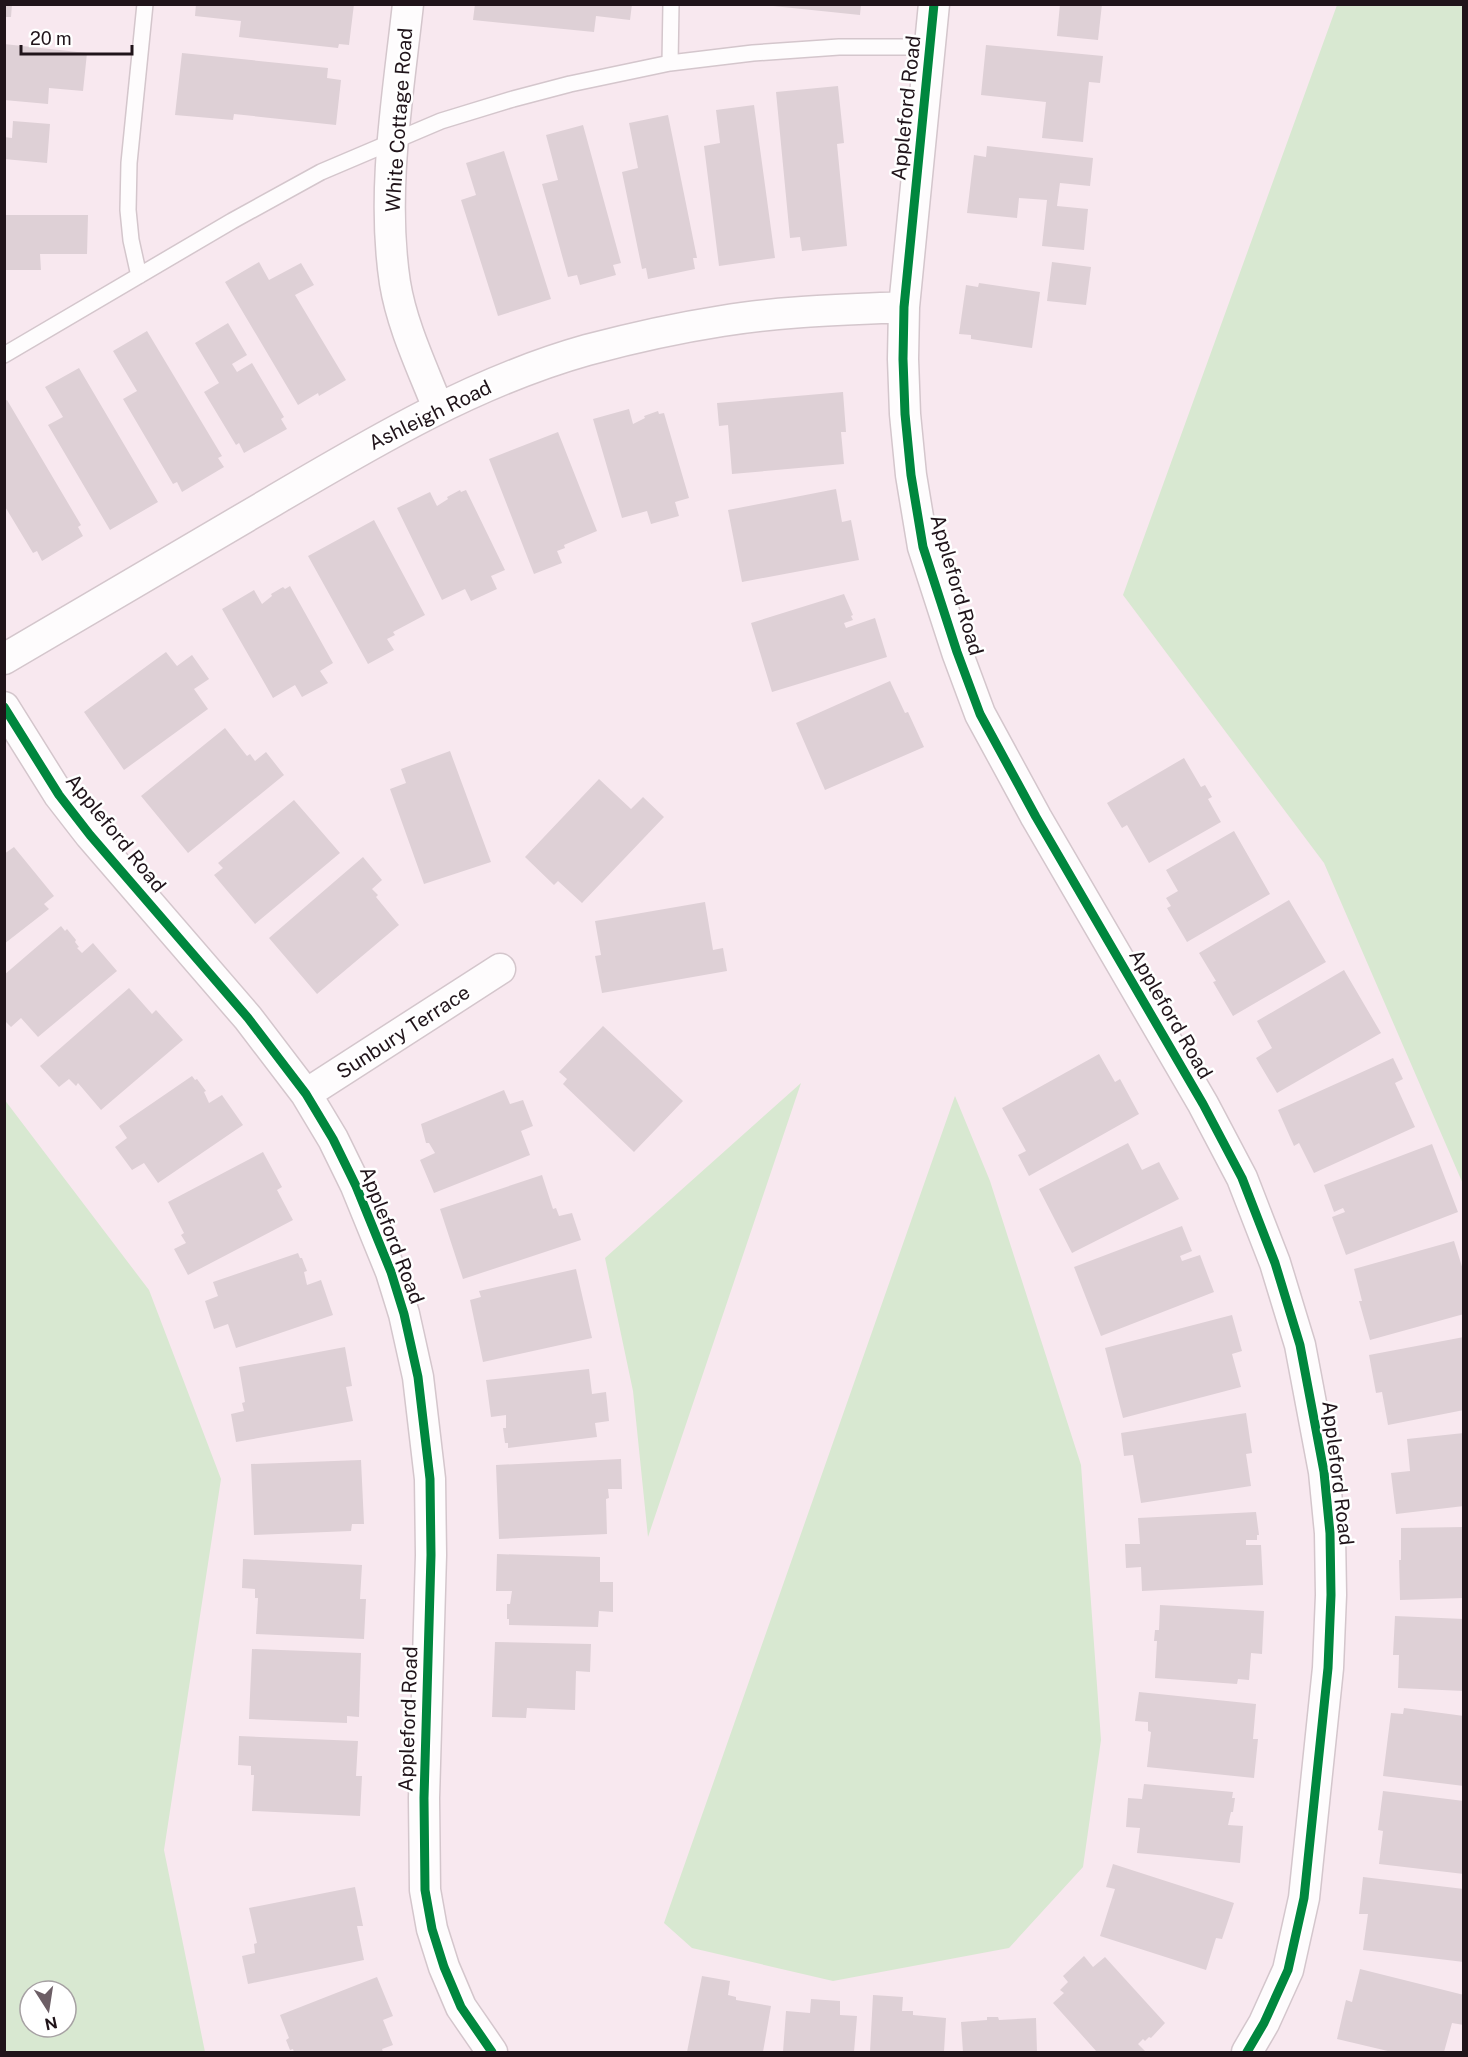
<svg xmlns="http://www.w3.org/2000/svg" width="1468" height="2057" font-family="'Public Sans',sans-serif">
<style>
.green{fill:#d8e8d1;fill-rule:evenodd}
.building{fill:#ded0d6}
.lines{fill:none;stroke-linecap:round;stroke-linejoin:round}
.service-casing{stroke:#d4c6cc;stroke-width:18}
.minor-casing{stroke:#d4c6cc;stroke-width:33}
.service{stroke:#fefcfd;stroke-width:15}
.minor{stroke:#fefcfd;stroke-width:30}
.cycleway-casing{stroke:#fff;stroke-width:13}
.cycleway{stroke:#00873e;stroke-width:9}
.labels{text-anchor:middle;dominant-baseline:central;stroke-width:5;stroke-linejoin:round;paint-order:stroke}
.street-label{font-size:20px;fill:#20141a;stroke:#fff}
</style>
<rect width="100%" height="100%" fill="#f8e8ef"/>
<!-- green -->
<path class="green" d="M1337 5H1463V1184L1324 863 1123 595Z
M801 1083 648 1537 633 1391 605 1258Z
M955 1096 990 1181 1081 1465 1101 1740 1083 1867 1009 1948 833 1981 692 1948 664 1923Z
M4 1099 149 1290 221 1479 164 1850 205 2052H5ZM30 1991H66V2027H30Z"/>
<!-- building -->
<path class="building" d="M4 4H12L11 17H4Z
M196 4H354L349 45 339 44 338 48 239 37 241 21 195 16Z
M475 4H632L630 20 596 16 594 32 473 20Z
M773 4H861L860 15 773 6Z
M1060 4H1102L1098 40 1057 36Z
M4 44 87 53 83 91 49 88 48 104 4 100Z
M986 45 1103 56 1100 83 1089 82 1083 142 1042 138 1046 102 981 95Z
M182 53 328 68 327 78 341 80 336 125 234 114 233 120 175 115Z
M838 86 844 143 837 144 847 246 802 251 800 237 790 238 776 92Z
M754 105 775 258 719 266 704 146 720 143 716 110Z
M668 115 697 258H693L695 269 648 279 646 268 642 269 622 172 638 168 629 123Z
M13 121 50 124 47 163 4 159V137L12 138Z
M583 125 621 263 613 265 616 275 580 285 577 275 568 277 542 184 558 180 546 135Z
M987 146 1093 158 1090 186 1060 183 1057 206 1088 209 1084 250 1042 246 1047 200 1019 198 1017 218 967 213 974 155 986 157Z
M504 151 551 299 498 316 461 200 476 195 466 163Z
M4 215H88L87 254H40L41 270H4Z
M259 262 269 280 301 263 314 285 295 295 346 380 319 396 318 393 298 405 225 282Z
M1052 262 1091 267 1086 305 1047 301Z
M979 283 1040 292 1032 348 971 339V335L959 334 966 285 978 287Z
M228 323 247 355 232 364 237 372 252 363 284 417 281 419 287 429 244 453 239 443 236 445 204 392 219 383 195 343Z
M147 331 222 456 218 458 224 467 182 492 177 482 173 484 123 399 137 391 113 351Z
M79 368 158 502 110 530 48 425 63 417 45 387Z
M843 392 846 432H841L844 464 732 474 728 425 719 426 717 403Z
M7 400 81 525 78 527 83 536 42 561 37 551 33 553 4 505V401Z
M629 409 633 424 645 418 644 416 658 411 659 414 664 413 689 498 675 502 679 516 651 524 647 511 622 518 593 419Z
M558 432 597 531 564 545 565 548 557 551 562 563 534 574 489 459Z
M836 489 842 522 851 520 859 560 742 582 728 510Z
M460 490 461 492 466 490 505 570 491 576 497 589 471 601 465 589 442 600 397 508 430 492 437 506 448 499 447 497Z
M374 520 425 615 393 632 395 635 387 639 394 650 368 664 308 556Z
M290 586 333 663 320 671 328 683 302 697 295 685 273 698 222 609 254 590 262 604 272 596 271 594 283 587 285 589Z
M844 594 853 615 851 616 853 620 844 623 846 628 875 618 887 657 772 692 751 623Z
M166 652 177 666 192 655 209 679 194 689 208 709 124 770 84 712Z
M890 681 905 713 908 712 924 747 825 790 796 723Z
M225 728 247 756 250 754 255 761 266 752 284 775 188 853 141 796Z
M450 751 491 862 424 884 390 789 406 783 401 769Z
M1184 758 1201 787 1205 785 1212 797 1208 799 1221 822 1149 863 1127 825 1122 828 1107 803Z
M599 779 631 809 643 797 664 817 582 903 558 881 554 885 525 857Z
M294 800 340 853 255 924 214 875 223 868 218 863Z
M1234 831 1270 894 1187 942 1167 908 1171 906 1166 898 1178 891 1166 870Z
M14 847 54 896 44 904 49 909 4 944V854Z
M363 857 382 880 372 889 378 895 376 897 399 925 317 994 269 938Z
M1289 900 1326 962 1233 1016 1213 982 1216 981 1199 953Z
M705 902 713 950 723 948 727 971 602 993 595 956 601 955 595 921Z
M61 926 65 931 67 929 76 940 75 942 79 947 77 948 82 953 93 943 117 971 38 1037 21 1018 11 1027 4 1020V975Z
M1344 970 1381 1033 1277 1093 1256 1058 1272 1048 1257 1021Z
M129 988 152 1014 156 1010 183 1040 101 1110 78 1083 76 1086 69 1079 59 1087 40 1066Z
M603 1026 683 1101 634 1152 563 1084 567 1079 559 1072Z
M1099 1054 1115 1082 1120 1079 1139 1114 1029 1176 1018 1155 1026 1151 1002 1108Z
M1393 1058 1403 1079 1395 1083 1415 1127 1314 1173 1299 1143 1294 1146 1278 1110Z
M192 1076 195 1080 197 1079 206 1091 204 1092 209 1103 222 1095 243 1125 158 1183 144 1163 132 1170 115 1147 127 1138 119 1126Z
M504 1090 510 1104 523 1100 533 1126 521 1131 530 1155 434 1193 420 1160 435 1153 429 1143H426L421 1124Z
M1128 1143 1142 1170 1159 1162 1179 1199 1072 1253 1039 1189Z
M1432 1144 1458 1212 1346 1255 1332 1217 1345 1212 1343 1208 1334 1212 1324 1185Z
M263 1152 282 1187 277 1190 293 1220 188 1275 174 1249 186 1243 181 1235 184 1233 168 1202Z
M542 1175 553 1209 556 1208 559 1216 572 1213 581 1240 463 1279 440 1209Z
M1182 1226 1192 1251 1180 1256 1182 1261 1200 1255 1214 1292 1101 1336 1074 1267Z
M1454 1241 1464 1273V1314L1370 1340 1359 1301H1362L1354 1269Z
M298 1253 300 1258H302L307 1271 304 1272 307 1285 321 1280 333 1315 236 1348 228 1324 214 1329 205 1301 218 1296 213 1282Z
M576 1269 592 1338 483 1362 470 1300 481 1297 479 1291Z
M1232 1315 1242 1351 1232 1354 1241 1387 1123 1418 1105 1348Z
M1464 1337V1410L1388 1425 1382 1392 1376 1393 1369 1355Z
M345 1347 352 1386 346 1387 353 1421 236 1442 231 1414 244 1411 242 1403 245 1402 239 1367Z
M589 1369 592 1394 606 1392 609 1421 595 1423 597 1437 508 1448V1443H505L503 1428H506V1415L491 1417 486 1380Z
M1246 1413 1252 1453 1246 1454 1251 1486 1141 1503 1133 1455 1124 1456 1121 1433Z
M1464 1433V1506L1396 1514 1391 1473 1410 1471 1407 1439Z
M621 1459 622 1489H608L609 1498 606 1499 607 1534 499 1539 496 1465Z
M361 1460 364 1524H352L351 1531 254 1535 251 1464Z
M1256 1512 1259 1535H1257V1540H1246V1545H1261L1263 1585 1142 1591 1141 1567 1126 1568 1125 1544H1140L1138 1518Z
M1464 1527V1598L1400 1600 1399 1560H1401V1528Z
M497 1554 600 1557V1582H613V1612L599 1611 598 1627 509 1625V1619H507V1604H510L512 1591H496Z
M243 1559 362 1565 360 1599H366L364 1639 256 1634 258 1598H255V1589L242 1588Z
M1160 1605 1264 1611 1262 1654 1251 1653 1249 1680 1238 1679 1237 1684 1155 1678 1157 1641H1154L1155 1630H1159Z
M1395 1616 1464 1619V1691L1398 1688 1399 1655H1393Z
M495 1642 591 1644 590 1672 576 1671 575 1710 527 1708 526 1718 492 1717Z
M252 1649 361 1653 359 1717 347 1716V1723L249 1719Z
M1139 1692 1256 1704 1253 1739H1258L1254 1778 1147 1767 1151 1732 1148 1731V1722L1135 1721Z
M1404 1708 1464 1716V1786L1383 1776 1391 1713 1403 1714Z
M239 1736 358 1741 356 1776H362L360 1816 252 1811 254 1775H251V1766L238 1765Z
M1144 1784 1233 1792 1232 1798H1235L1233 1812H1231L1228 1825 1243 1826 1240 1863 1137 1853 1140 1828 1126 1827 1128 1798 1142 1799Z
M1383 1791 1464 1801V1874L1379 1864 1383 1831 1378 1830Z
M1113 1864 1234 1903 1222 1939 1216 1938 1206 1970 1100 1936 1115 1889 1106 1887Z
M1363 1877 1464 1889V1962L1363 1950 1368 1914H1359Z
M355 1887 363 1926H357L364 1960 248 1984 242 1956 255 1953 254 1944 257 1943 249 1908Z
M1084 1956 1093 1967 1105 1957 1165 2023 1151 2038 1149 2037 1145 2041 1143 2039 1138 2044 1146 2052H1097L1053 2003 1064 1993 1060 1990 1068 1982 1063 1976Z
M1360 1969 1464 1995V2025L1452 2023 1444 2052H1392L1337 2039 1346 2000 1352 2002Z
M702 1976 730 1981 728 1995 736 1997V2000L771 2006 763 2052H687Z
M377 1977 393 2016 383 2020 393 2045 382 2049 383 2052H294L293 2049 290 2050 286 2040 289 2038 280 2015Z
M873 1995 903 1997 902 2011H913V2015L946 2018 944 2052H870Z
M811 1999 840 2001V2015L857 2016 854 2052H783L786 2011 810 2013Z
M987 2017H998L999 2020 1036 2018 1037 2052H963L961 2022 987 2020Z"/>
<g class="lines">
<defs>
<path id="service" d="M670 63 671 4
M139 276 131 240 128 210 129 163 145 4
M4 355 232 221 321 172 441 121 513 99 570 84 670 63 753 53 839 47H930"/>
<path id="minor" d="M408 4C398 96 381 191 395 283 402 326 422 367 438 408
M934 4 904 307 903 359 905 414 911 475 923 547 957 652 980 714 1036 817 1203 1104 1242 1178 1275 1263 1300 1345 1324 1472 1330 1533 1331 1595 1328 1668 1304 1898 1288 1970 1264 2023 1247 2052
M4 659C92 607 180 555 268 504 370 444 473 382 587 350 632 338 677 328 722 321 782 311 844 310 904 307
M4 707 59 795 90 835 248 1018 306 1094 333 1139 356 1186 391 1272 404 1314 418 1377 430 1479 431 1555 424 1798 425 1890 432 1929 444 1967 461 2007 492 2052
M306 1094 500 969"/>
</defs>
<!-- service casing -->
<use href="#service" class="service-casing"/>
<!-- minor casing -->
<use href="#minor" class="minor-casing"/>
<!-- service -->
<use href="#service" class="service"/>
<!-- minor -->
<use href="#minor" class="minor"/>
<defs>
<path id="cycleway" d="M934 4 904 307 903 359 905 414 911 475 923 547 957 652 980 714 1036 817 1203 1104 1242 1178 1275 1263 1300 1345 1324 1472 1330 1533 1331 1595 1328 1668 1304 1898 1288 1970 1264 2023 1247 2052
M4 707 59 795 90 835 248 1018 306 1094 333 1139 356 1186 391 1272 404 1314 418 1377 430 1479 431 1555 424 1798 425 1890 432 1929 444 1967 461 2007 492 2052"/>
</defs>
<!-- cycleway casing -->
<use href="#cycleway" class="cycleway-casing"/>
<!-- cycleway -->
<use href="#cycleway" class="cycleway"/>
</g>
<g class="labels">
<!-- street labels -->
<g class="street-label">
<text transform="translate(906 108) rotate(-84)">Appleford Road</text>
<text transform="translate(399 120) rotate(-86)">White Cottage Road</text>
<text transform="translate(430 415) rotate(-26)">Ashleigh Road</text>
<text transform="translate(957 585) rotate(74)">Appleford Road</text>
<text transform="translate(116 833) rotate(51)">Appleford Road</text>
<text transform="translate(1171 1014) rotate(60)">Appleford Road</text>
<text transform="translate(403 1032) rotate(-33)">Sunbury Terrace</text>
<text transform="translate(392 1235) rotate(69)">Appleford Road</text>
<text transform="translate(1338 1473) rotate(83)">Appleford Road</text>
<text transform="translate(408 1719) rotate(-88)">Appleford Road</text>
</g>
</g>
<!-- border -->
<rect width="1468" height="2057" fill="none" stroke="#20141a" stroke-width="12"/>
<!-- north arrow -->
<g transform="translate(48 2009) rotate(168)"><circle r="28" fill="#ffffff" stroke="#a6a1a3" stroke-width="1.5"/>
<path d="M0-4.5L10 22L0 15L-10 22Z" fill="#6c5e65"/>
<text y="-9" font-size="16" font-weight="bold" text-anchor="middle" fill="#20141a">N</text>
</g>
<!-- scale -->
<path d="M21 45v9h111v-9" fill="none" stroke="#20141a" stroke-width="3"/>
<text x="30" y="45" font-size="18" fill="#20141a" stroke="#ffffff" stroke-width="4.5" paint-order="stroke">20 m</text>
</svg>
